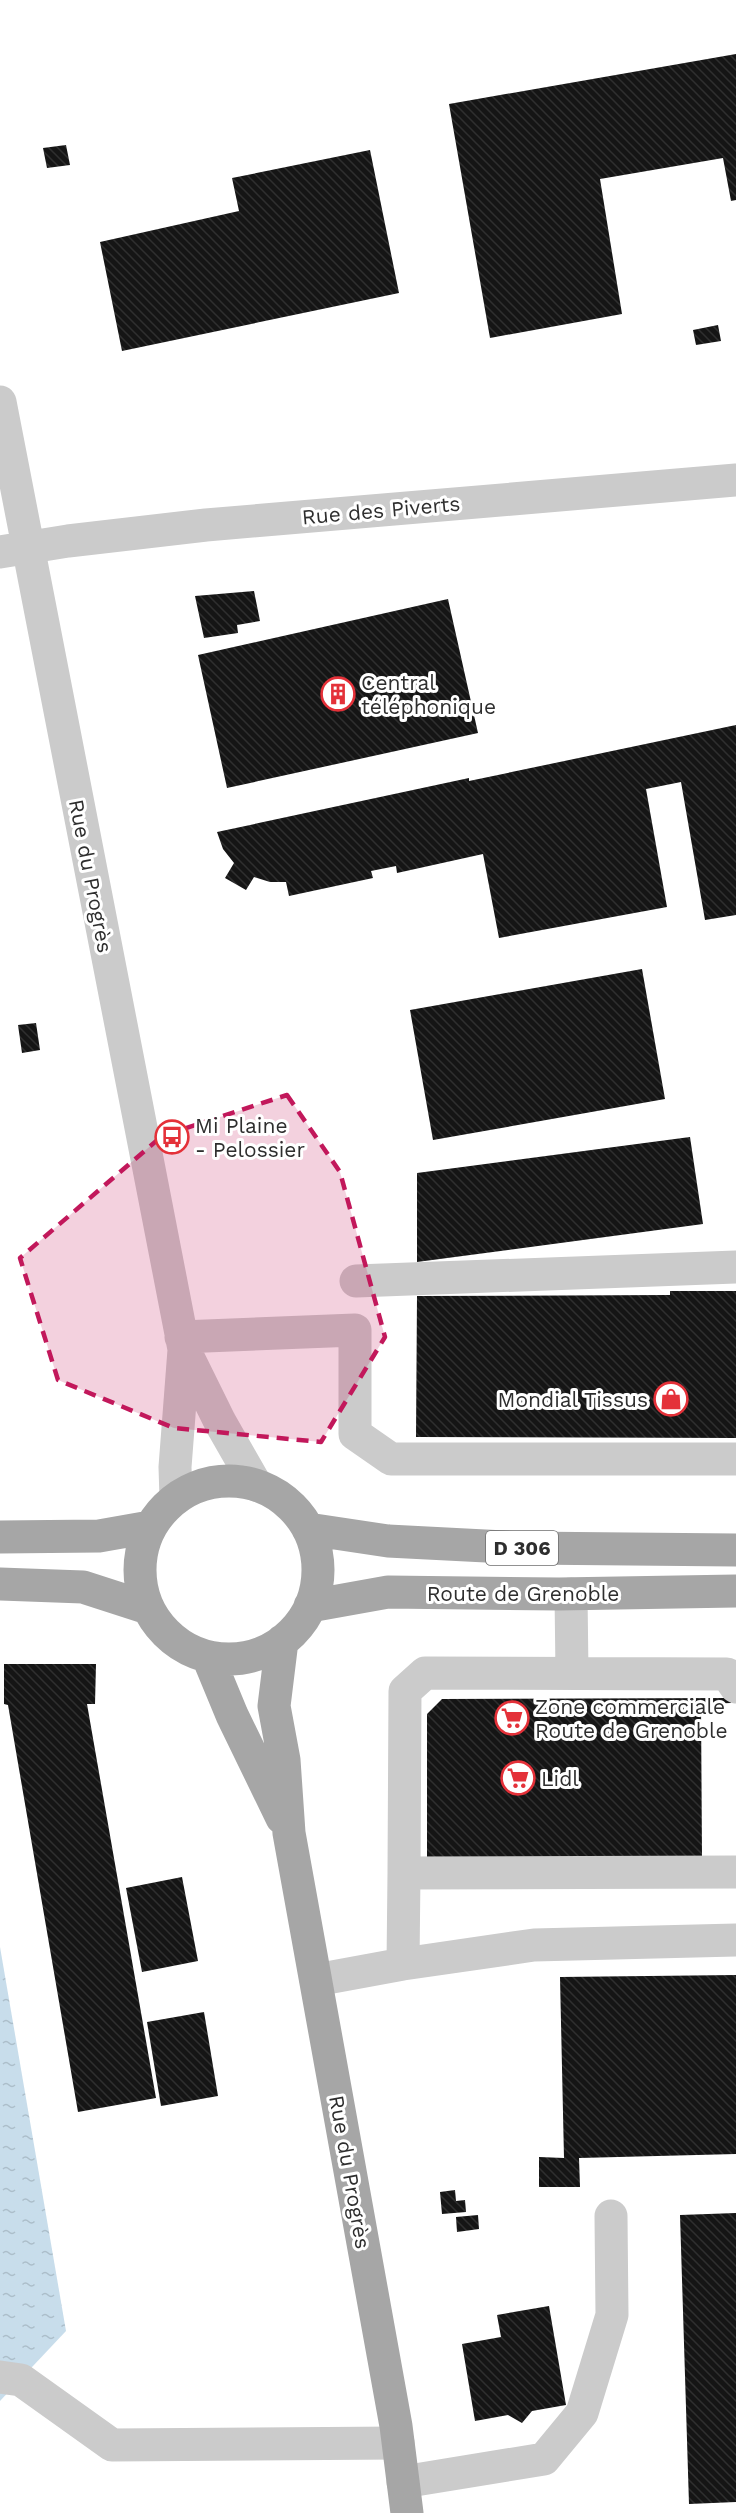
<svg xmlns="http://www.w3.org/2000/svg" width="736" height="2513" font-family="'Work Sans',sans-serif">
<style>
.water{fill:url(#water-ripples)}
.building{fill:url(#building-back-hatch)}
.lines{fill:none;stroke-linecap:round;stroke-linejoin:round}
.minor{stroke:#cbcbcb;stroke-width:33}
.major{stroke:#a6a6a6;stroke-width:33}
.marked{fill:#c2185b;fill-opacity:0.2;stroke:#c2185b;stroke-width:4.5;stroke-dasharray:12 8;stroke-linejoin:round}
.labels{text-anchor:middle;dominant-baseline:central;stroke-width:6;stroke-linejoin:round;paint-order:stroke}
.shield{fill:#fff;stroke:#6d6d6d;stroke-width:1.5}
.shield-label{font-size:20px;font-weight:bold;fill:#2e2e2e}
.street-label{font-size:21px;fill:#2e2e2e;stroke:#fff}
.poi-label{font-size:21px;fill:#2e2e2e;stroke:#fff;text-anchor:start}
</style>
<defs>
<pattern id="water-ripples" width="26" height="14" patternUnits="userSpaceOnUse" patternTransform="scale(1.5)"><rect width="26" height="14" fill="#c8ddeb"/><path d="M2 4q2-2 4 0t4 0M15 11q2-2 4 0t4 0" fill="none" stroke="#acbeca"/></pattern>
<pattern id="building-back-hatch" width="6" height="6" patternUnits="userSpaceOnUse" patternTransform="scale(1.5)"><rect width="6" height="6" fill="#151515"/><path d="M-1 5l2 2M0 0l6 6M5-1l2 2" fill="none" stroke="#2f2f2f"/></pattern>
</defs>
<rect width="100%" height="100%" fill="#fff"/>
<!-- water -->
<path class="water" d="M0 1947 66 2331 0 2401Z"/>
<!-- building -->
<path class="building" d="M736 54V200L731 201 723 158 600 179 622 314 490 338 449 104Z
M66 145 70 165 47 168 43 148Z
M370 150 399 293 122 351 100 242 239 211 232 178Z
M718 325 721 341 696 345 693 330Z
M254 591 260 621 237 625 238 633 204 638 195 596Z
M448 599 478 733 227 788 198 655Z
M736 725V915L705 920 681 782 646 789 667 907 499 938 483 854 397 873 396 866 371 871 373 878 289 896 286 882H270L254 877 246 890 225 878 234 863 223 849 217 832 469 778V781Z
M642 969 665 1099 433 1140 410 1010Z
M36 1023 40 1050 22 1053 18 1025Z
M690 1137 703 1224 417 1262V1173Z
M670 1291H736V1438L416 1437 417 1296 670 1295Z
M4 1664H96L95 1704H87L156 2098 78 2112 8 1705 4 1704Z
M732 1698 731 1703 701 1704 702 1857 427 1858V1714L442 1699Z
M182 1877 198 1961 142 1972 126 1888Z
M736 1975V2154L579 2158 580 2187H539V2157L564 2158 560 1977Z
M204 2012 218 2096 161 2106 147 2022Z
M455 2190 456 2201 465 2200 466 2212 442 2214 440 2192Z
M736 2213V2502L689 2504 680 2215Z
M478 2215 479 2229 457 2232 456 2217Z
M549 2306 566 2405 532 2411 522 2423 508 2415 475 2421 462 2344 501 2337 497 2315Z"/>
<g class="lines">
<!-- minor -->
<path class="minor" d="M0 402 184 1349 220 1422 256 1485
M0 552 68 541 206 525 736 480
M356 1281 736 1267
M181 1337 355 1330V1434L391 1459H736
M176 1498 175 1467 184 1350
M571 1594 572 1673
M404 1873 405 1691 425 1673 727 1674 736 1687
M403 1964 534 1945 736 1940
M316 1980 403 1964 404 1873 736 1872
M0 2377 21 2380 112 2445 398 2443
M403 2482 544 2459 582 2413 612 2315 611 2216"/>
<!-- major -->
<path class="major" d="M140 1570a89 89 0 1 1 178 0a89 89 0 1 1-178 0Z
M308 1529 388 1541 524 1548 736 1550
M0 1537 99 1536 150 1527
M0 1584 83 1587 148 1608
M310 1606 388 1592 559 1594 736 1591
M282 1641 274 1706 284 1760 289 1833 396 2426 407 2513
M208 1657 232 1715 282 1818"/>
</g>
<!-- marked area -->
<path class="marked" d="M287 1095 340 1172 385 1337 321 1442 174 1428 58 1380 20 1258 162 1136Z"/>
<!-- icons -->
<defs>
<symbol id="building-ring" viewBox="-11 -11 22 22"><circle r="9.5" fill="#fff" stroke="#e43139" stroke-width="1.5"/><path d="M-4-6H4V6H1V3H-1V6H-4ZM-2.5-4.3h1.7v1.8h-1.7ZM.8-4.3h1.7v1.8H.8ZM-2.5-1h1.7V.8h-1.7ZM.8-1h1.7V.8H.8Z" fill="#e43139"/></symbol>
<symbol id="bus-ring" viewBox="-11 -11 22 22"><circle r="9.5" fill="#fff" stroke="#e43139" stroke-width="1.5"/><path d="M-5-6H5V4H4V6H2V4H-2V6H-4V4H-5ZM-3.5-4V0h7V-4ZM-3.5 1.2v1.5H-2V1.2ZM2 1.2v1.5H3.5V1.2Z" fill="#e43139"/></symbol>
<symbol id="shop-ring" viewBox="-11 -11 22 22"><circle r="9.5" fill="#fff" stroke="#e43139" stroke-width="1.5"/><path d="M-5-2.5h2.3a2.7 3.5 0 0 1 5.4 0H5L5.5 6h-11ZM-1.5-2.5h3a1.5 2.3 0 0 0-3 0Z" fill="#e43139"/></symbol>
<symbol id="supermarket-ring" viewBox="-11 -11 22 22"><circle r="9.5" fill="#fff" stroke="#e43139" stroke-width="1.5"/><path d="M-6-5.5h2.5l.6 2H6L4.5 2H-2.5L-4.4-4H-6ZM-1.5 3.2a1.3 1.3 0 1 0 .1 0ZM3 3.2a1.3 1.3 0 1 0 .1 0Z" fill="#e43139"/></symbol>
</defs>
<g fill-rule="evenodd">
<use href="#building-ring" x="319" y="675" width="38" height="38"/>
<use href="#bus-ring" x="153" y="1118" width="38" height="38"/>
<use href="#shop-ring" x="652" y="1380" width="38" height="38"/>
<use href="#supermarket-ring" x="493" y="1699" width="38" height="38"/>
<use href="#supermarket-ring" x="499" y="1759" width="38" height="38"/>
</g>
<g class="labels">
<!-- shield labels -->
<rect class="shield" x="486" y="1531" width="72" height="34" rx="4.5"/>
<g class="shield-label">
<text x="522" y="1548">D 306</text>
</g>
<!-- street labels -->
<g class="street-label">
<text transform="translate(381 510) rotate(-5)">Rue des Piverts</text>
<text transform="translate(91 876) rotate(79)">Rue du Progrès</text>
<text x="523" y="1593">Route de Grenoble</text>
<text transform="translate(350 2172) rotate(80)">Rue du Progrès</text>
</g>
<!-- poi labels -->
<g class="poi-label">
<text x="361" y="682">Central<tspan x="361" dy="24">téléphonique</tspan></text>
<text x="195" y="1125">Mi Plaine<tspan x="195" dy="24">- Pelossier</tspan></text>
<text x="648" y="1399" text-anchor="end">Mondial Tissus</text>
<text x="535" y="1706">Zone commerciale<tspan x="535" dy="24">Route de Grenoble</tspan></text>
<text x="541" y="1778">Lidl</text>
</g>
</g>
</svg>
